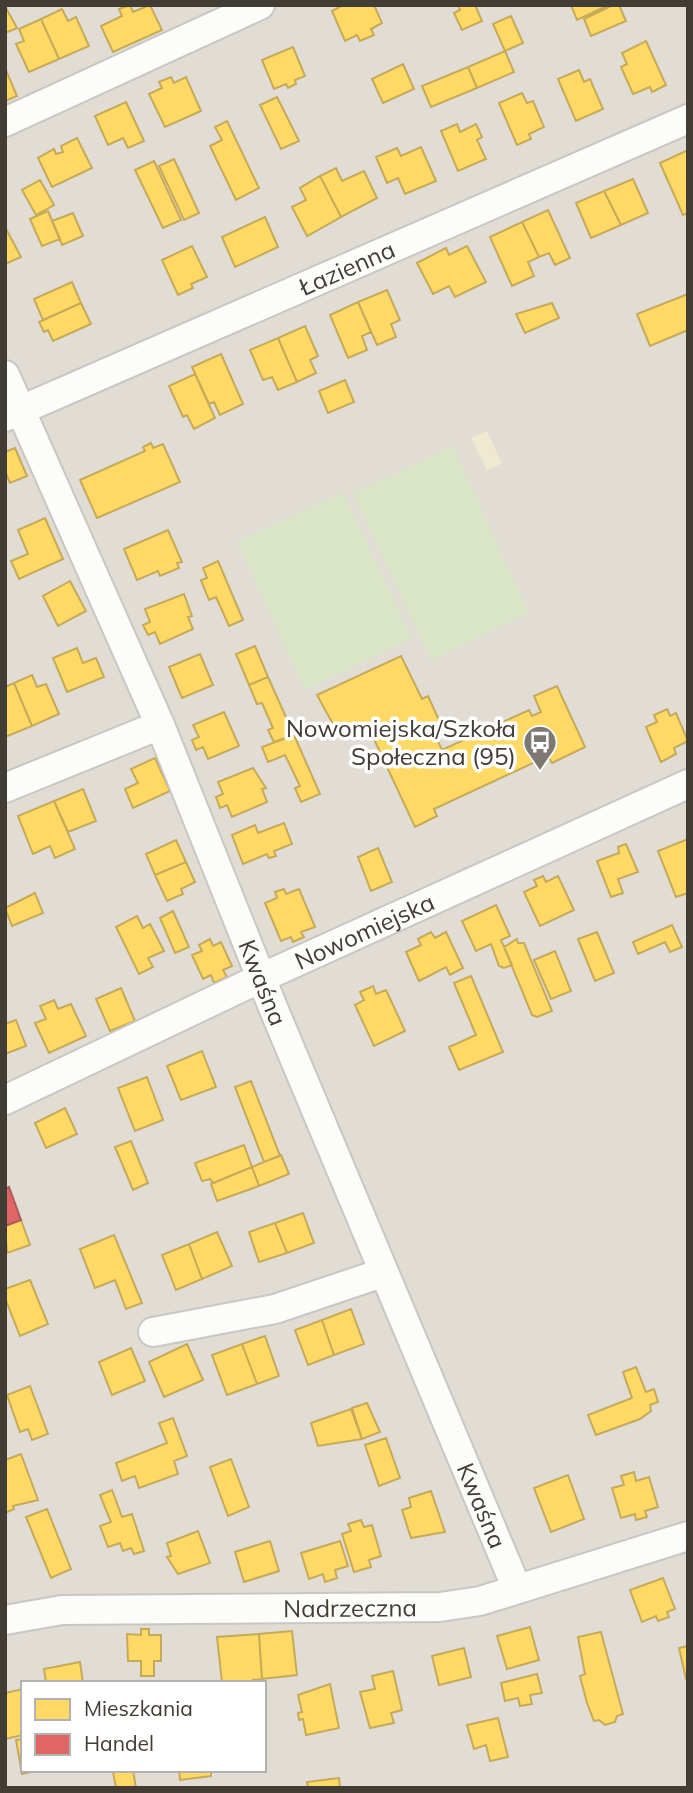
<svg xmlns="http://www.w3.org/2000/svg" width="693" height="1793" font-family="Mulish,sans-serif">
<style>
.residential{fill:#e1dcd4;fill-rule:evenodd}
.green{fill:#dae5c8}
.sand{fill:#efe9d2}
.homes{fill:#ffd966;stroke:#c6aa57;stroke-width:2}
.shops{fill:#e06666;stroke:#b05957;stroke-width:2}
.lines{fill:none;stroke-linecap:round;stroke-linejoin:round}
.minor-casing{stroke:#c9c7c2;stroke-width:32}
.minor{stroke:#fcfcfb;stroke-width:28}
.labels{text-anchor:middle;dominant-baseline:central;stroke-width:7;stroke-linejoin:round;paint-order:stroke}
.street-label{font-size:24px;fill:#413c34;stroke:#fff}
.poi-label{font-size:24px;fill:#413c34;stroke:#fff;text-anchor:end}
</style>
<rect width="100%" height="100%" fill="#edebe6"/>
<!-- residential -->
<path class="residential" d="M5 5H688V1788H5ZM23 1683H264V1770H23Z"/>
<!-- green -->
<path class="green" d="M453 446 529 613 431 661 353 493Z
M343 492 412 639 305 690 237 542Z"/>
<!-- sand -->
<path class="sand" d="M487 431 502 463 487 470 471 438Z"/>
<!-- homes -->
<path class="homes" d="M130 5 133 12 150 5 162 30 113 52 101 26 122 16 119 9Z
M343 5H374L382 23 371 29 374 35 360 41 357 35 345 41 332 11Z
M458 5H475L482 21 462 30 454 13 460 10Z
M571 5H609L577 20Z
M613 5H619L626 21 591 36 584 19Z
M5 6 17 28 5 33Z
M62 9 68 21 76 17 89 46 59 59 41 19Z
M511 16 523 43 505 51 493 24Z
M41 19 59 59 29 72 16 44 24 41 19 29Z
M646 41 666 85 652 92 650 87 633 94 621 67 627 64 622 53Z
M293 47 305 76 295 80 296 84 288 88 286 84 274 89 262 60Z
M505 51 514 72 477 88 468 67Z
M403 64 414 89 383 103 372 79Z
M468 67 477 88 431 107 422 86Z
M5 68 17 96 5 101Z
M579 70 584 82 590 79 603 109 576 121 558 79Z
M171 77 174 83 186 77 201 111 165 127 149 94 162 88 159 82Z
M522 93 527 103 533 101 544 127 529 134 531 139 517 145 499 103Z
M277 97 299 141 281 149 260 105Z
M126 102 144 141 128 148 123 138 108 145 95 116Z
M227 121 259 188 236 200 210 146 222 140 215 127Z
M457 124 460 132 476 124 482 137 477 140 486 159 458 171 441 131Z
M77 138 92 168 52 187 38 158 54 149 56 154 63 152 61 146Z
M421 147 436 181 405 194 398 178 387 183 376 157 397 148 401 156Z
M688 150V213L683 215 660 163Z
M174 159 199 213 184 220 159 166Z
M154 161 181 220 163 228 135 170Z
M336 168 342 181 364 171 377 198 341 217 320 176Z
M320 176 341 217 307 236 292 207 306 200 300 188Z
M633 179 648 213 621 225 604 191Z
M40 180 54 205 36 215 22 190Z
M604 191 621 225 591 238 576 203Z
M548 210 570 258 555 265 549 253 539 257 522 222Z
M48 211 60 239 42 246 30 219Z
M73 213 83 236 62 245 52 221Z
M265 217 278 247 235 267 222 237Z
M522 222 539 257 528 262 534 276 512 286 490 237Z
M5 227 21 257 5 264Z
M192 246 207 277 191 284 193 288 178 295 162 260Z
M467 246 486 282 455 297 449 286 433 294 417 263 446 248 449 255Z
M72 282 81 303 43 320 34 299Z
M387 290 400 320 391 324 396 337 377 345 358 302Z
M688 294V330L650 346 637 314Z
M358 302 371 332 362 336 367 350 348 358 330 315Z
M81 303 91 324 53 341 48 330 44 332 39 322Z
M552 303 559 318 525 333 516 314Z
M305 326 318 356 310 360 316 373 297 382 278 338Z
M278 338 297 382 278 390 272 377 263 380 250 350Z
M221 354 243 404 220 415 214 402 209 404 192 367Z
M195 374 215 418 194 429 187 415 183 417 169 386Z
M345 380 354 402 328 413 319 391Z
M151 443 153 448 163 444 180 482 97 518 80 480 145 451 143 447Z
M15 448 27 476 10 483 5 471V452Z
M45 518 63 559 19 579 11 561 28 554 18 530Z
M168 530 182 562 177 563 179 568 160 576 158 571 137 580 124 549Z
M218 561 243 620 229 626 216 597 209 600 201 580 207 578 203 568Z
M70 581 86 611 58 626 43 596Z
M184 594 192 616 188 617 193 629 160 644 155 632 148 635 143 625 150 622 145 609Z
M255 646 268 677 249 685 236 654Z
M77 648 83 663 96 658 104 677 67 692 53 658Z
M200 654 213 685 182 698 169 667Z
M401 656 422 699 428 696 443 729 434 733 442 750 529 710 532 716 541 712 534 696 557 686 585 747 552 763 548 756 434 809 437 816 415 827 367 724 340 737 317 695Z
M32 675 37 687 46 684 59 714 32 726 14 683Z
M268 677 294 735 274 742 268 730 273 728 262 703 257 704 249 685Z
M14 683 32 726 5 737V687Z
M667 709 670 716 676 713 688 741 674 748 676 754 661 762 646 727 657 722 654 715Z
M224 712 239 746 208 759 203 747 196 750 192 740 199 737 193 725Z
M294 735 320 794 301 802 295 788 300 786 285 755 268 762 262 747Z
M155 758 170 791 133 808 125 789 138 783 131 769Z
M253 768 266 788 262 789 267 802 232 817 227 805 220 808 216 797 223 794 218 782Z
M83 789 96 821 68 832 54 801Z
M54 801 75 849 55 858 50 846 33 854 18 816Z
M284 823 292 844 274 851 276 856 269 858 267 854 243 864 232 835 255 825 258 833Z
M688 839V893L676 897 658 851Z
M176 840 186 862 155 875 146 854Z
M626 844 638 872 618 879 623 893 611 897 597 861 619 853 618 847Z
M378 848 392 882 371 891 358 857Z
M186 862 195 882 181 889 183 894 167 901 155 875Z
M543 876 546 882 558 876 574 910 540 926 524 892 537 886 534 880Z
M284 889 286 894 299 889 315 927 301 932 304 937 293 942 291 937 281 941 265 903 277 898 275 892Z
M35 893 43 913 12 926 5 908Z
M496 905 510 936 501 940 512 965 504 968 499 966 491 944 476 951 462 921Z
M173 911 189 947 175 953 160 918Z
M137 916 143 928 150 924 164 951 148 958 153 967 139 974 116 927Z
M672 925 682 947 670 952 665 942 638 954 633 942Z
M431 932 435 938 446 932 463 968 450 975 446 967 419 981 406 952 421 945 418 939Z
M597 932 614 973 595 981 578 939Z
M210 939 213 946 221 942 232 966 223 970 227 977 214 983 211 975 203 979 192 955 202 951 199 945Z
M517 939 518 943H524L552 1011 537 1017 532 1015 504 947Z
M555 951 571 991 551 999 534 960Z
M471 976 503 1052 459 1070 449 1047 476 1035 454 983Z
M373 986 376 994 386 990 405 1031 374 1046 355 1005 364 1000 360 992Z
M121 988 135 1021 110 1031 96 999Z
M54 1000 58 1009 71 1004 86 1036 49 1053 35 1023 46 1019 40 1006Z
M16 1020 26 1046 5 1054V1024Z
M202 1051 216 1087 181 1100 167 1066Z
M147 1077 163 1120 135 1131 118 1088Z
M251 1081 280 1156 264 1162 235 1087Z
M65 1108 77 1134 46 1148 35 1123Z
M131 1141 148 1183 133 1190 115 1147Z
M244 1145 252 1167 213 1183 210 1179 202 1181 195 1163Z
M281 1155 289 1174 259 1186 252 1167Z
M252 1167 259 1186 217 1201 211 1184Z
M303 1213 314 1243 287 1253 275 1223Z
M21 1220 30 1245 7 1253 5 1226Z
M275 1223 287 1253 259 1262 249 1232Z
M217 1232 232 1266 202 1279 189 1244Z
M114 1235 142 1303 126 1309 115 1280 95 1288 80 1249Z
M189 1244 202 1279 176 1290 162 1255Z
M30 1280 48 1324 20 1336 5 1298V1289Z
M351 1309 364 1344 334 1355 322 1320Z
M322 1320 334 1355 308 1365 295 1330Z
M265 1336 279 1376 257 1384 242 1344Z
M187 1344 203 1380 164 1397 149 1362Z
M242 1344 257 1384 227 1395 212 1355Z
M131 1348 145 1381 112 1395 99 1362Z
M636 1367 646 1392 654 1389 658 1402 650 1405 651 1411 640 1419 596 1435 588 1415 632 1398 623 1372Z
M30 1386 48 1434 32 1440 28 1429 20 1432 7 1395Z
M367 1403 380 1432 362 1439 352 1408Z
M351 1409 362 1439 318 1446 311 1423Z
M173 1418 187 1456 174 1461 178 1474 139 1488 135 1476 122 1481 116 1463 167 1443 159 1423Z
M386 1438 400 1478 379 1486 365 1445Z
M21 1454 38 1500 13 1506 14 1509 5 1513V1460Z
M231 1459 249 1507 228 1516 210 1467Z
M634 1472 636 1481 649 1477 658 1507 645 1511 647 1517 636 1520 635 1514 621 1518 612 1488 624 1485 621 1476Z
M568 1475 584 1519 551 1532 534 1488Z
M112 1490 122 1517 132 1514 144 1551 134 1554 131 1548 123 1551 120 1543 108 1547 100 1526 111 1522 100 1495Z
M431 1491 445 1532 411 1538 402 1510 411 1507 409 1498Z
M47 1509 71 1569 51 1578 26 1517Z
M361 1520 364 1527 372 1525 381 1556 369 1560 371 1567 354 1572 342 1534 351 1531 348 1524Z
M198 1531 210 1563 178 1574 167 1557 171 1556 167 1543Z
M270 1541 279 1571 244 1582 235 1552Z
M340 1541 348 1566 335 1570 337 1578 325 1582 323 1574 309 1579 301 1553Z
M663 1578 675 1609 667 1612 669 1617 658 1621 656 1616 642 1622 630 1590Z
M530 1627 539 1660 507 1669 497 1636Z
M141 1629H149V1635H161V1661H154V1676H141V1661H128L127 1634 141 1635Z
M292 1631 297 1675 262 1679 259 1634Z
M601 1632 623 1714 617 1716 615 1722 605 1725 599 1720 594 1721 587 1703 580 1676 585 1674 578 1637Z
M259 1634 262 1679 253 1680V1683L222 1682 217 1637Z
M688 1646V1678L686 1679 679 1648Z
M464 1648 471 1677 439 1685 432 1656Z
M80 1662 83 1683H46L44 1669Z
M393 1671 402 1710 391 1713 394 1723 370 1728 360 1692 375 1689 372 1676Z
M537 1674 542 1693 530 1695 532 1704 520 1706 518 1698 505 1701 501 1683Z
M330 1684 339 1728 306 1735 303 1719 299 1720 298 1713 302 1712 298 1695Z
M23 1689V1735L5 1739V1693Z
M498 1718 508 1757 490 1761 486 1745 474 1749 467 1725Z
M23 1739V1770H40L22 1774 16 1740Z
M133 1770 136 1788H116L113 1772Z
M179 1770H211V1776L180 1780Z
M339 1778 340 1788H308L307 1782Z"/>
<!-- shops -->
<path class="shops" d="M9 1187 21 1220 5 1226V1189Z"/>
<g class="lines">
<defs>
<g id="minor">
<path d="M5 122 260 5"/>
<path id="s1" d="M5 375 160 725 274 1010 517 1589"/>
<path id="s2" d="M5 417 688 119"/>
<path d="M5 788 160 725"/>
<path id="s3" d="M5 1100 261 978 688 784"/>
<path d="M153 1332 275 1309 382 1273"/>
<path id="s4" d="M5 1620 62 1610 440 1607 480 1601 688 1536"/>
</g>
</defs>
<!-- minor casing -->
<use href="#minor" class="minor-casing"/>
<!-- minor -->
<use href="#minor" class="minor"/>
</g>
<!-- icons -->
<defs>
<symbol id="bus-pin" viewBox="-11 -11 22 30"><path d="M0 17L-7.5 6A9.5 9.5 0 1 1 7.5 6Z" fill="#7d7972" stroke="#fff"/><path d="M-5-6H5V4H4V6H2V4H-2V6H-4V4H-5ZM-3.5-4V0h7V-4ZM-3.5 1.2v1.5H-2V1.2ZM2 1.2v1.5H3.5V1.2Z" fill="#fff"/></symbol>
</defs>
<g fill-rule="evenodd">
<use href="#bus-pin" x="521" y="723" width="38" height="52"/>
</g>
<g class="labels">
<!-- street labels -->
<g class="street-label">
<text stroke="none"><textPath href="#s2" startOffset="373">Łazienna</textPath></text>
<text stroke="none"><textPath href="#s3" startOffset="397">Nowomiejska</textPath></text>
<text stroke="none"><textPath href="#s1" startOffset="660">Kwaśna</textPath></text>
<text stroke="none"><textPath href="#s1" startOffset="1227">Kwaśna</textPath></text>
<text stroke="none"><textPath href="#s4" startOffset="346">Nadrzeczna</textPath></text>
</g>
<!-- poi labels -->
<g class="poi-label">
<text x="516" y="728">Nowomiejska/Szkoła<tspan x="516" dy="28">Społeczna (95)</tspan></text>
</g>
</g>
<!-- border -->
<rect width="693" height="1793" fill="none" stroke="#413c34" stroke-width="14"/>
<!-- legend -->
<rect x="21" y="1681" width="245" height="91" fill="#ffffff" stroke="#b3b1ae" stroke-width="2"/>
<rect x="35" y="1699" width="35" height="21" fill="#ffd966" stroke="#b3b1ae" stroke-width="2"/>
<text x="84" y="1716" font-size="21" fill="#413c34">Mieszkania</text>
<rect x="35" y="1734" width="35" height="21" fill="#e06666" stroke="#b3b1ae" stroke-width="2"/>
<text x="84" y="1751" font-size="21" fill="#413c34">Handel</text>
</svg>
